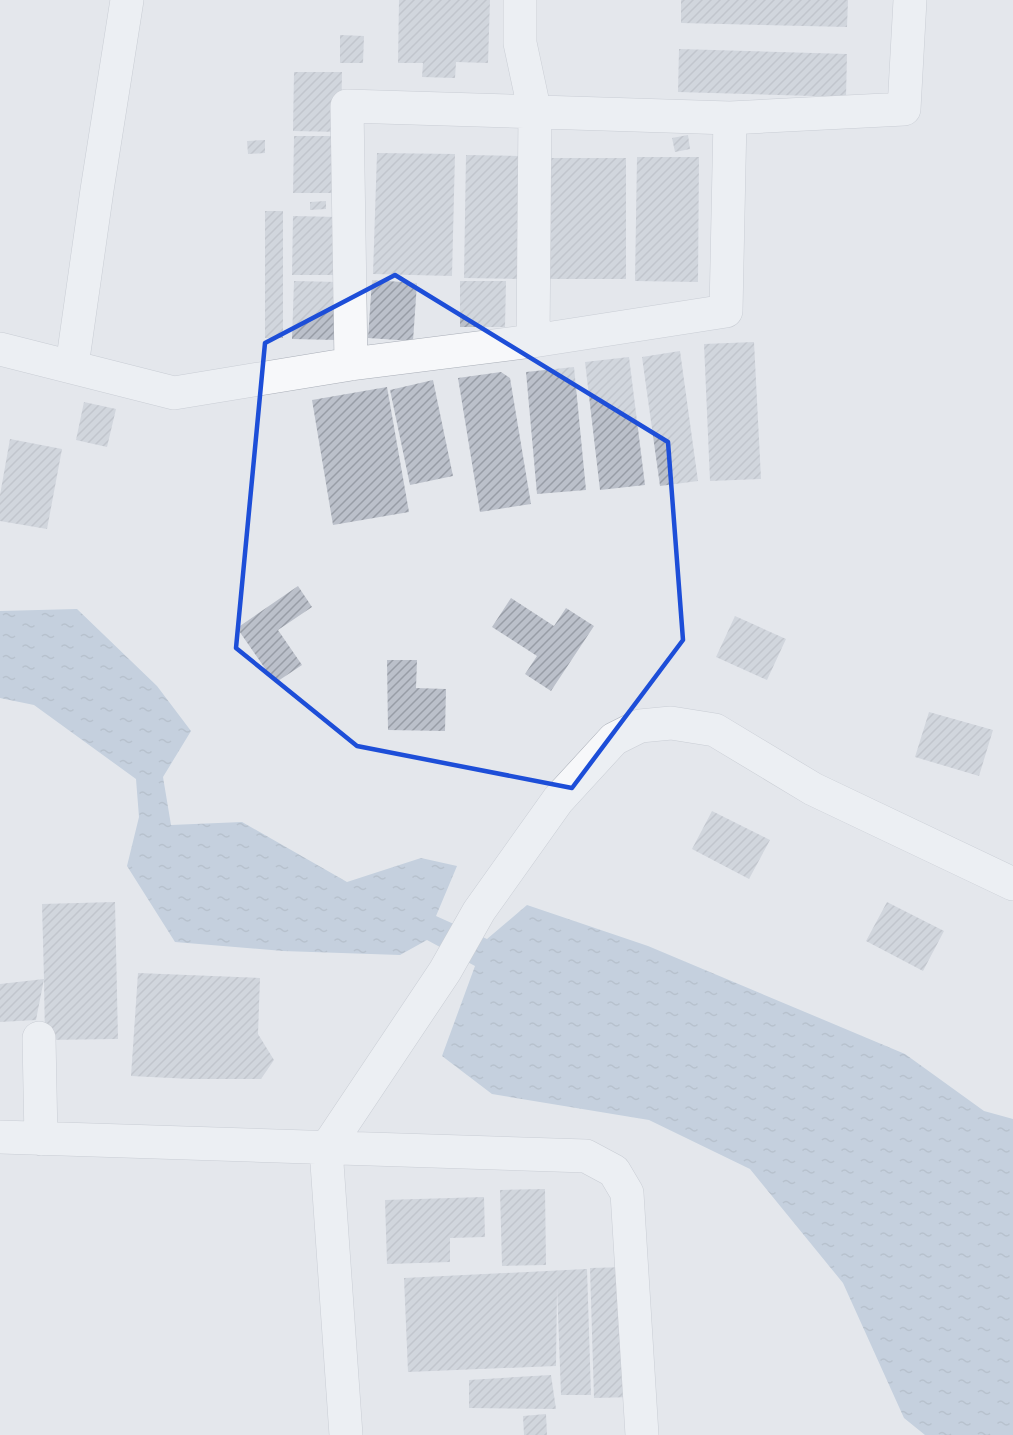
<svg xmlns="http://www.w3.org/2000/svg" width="1013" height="1435" font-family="Rubik,sans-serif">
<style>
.water{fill:url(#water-ripples)}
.building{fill:url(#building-hatch)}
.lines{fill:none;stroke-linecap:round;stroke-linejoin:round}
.minor-casing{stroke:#a9aeb7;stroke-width:34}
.minor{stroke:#f7f8fa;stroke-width:33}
.marked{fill:none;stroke:#1d4ed8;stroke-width:4.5;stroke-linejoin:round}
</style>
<defs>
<pattern id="water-ripples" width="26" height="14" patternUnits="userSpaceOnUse" patternTransform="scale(1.5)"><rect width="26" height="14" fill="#9fb4cc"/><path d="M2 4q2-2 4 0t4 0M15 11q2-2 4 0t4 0" fill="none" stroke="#8293a7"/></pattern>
<pattern id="building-hatch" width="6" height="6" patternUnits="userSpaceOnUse" patternTransform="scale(1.5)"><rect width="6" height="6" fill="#bbc0ca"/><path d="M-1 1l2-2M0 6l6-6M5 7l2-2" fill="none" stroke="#989da6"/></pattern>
</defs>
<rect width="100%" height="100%" fill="#e4e7ec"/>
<!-- water -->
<path class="water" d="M77 609 157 686 191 731 163 777 171 825 242 822 347 882 421 858 457 866 436 916 487 939 527 905 648 946 905 1054 984 1111 1013 1119V1435H925L904 1418 843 1283 750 1169 649 1120 492 1094 442 1056 475 966 427 940 400 955 283 951 175 942 127 866 139 817 136 779 34 705 0 698V611Z"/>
<!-- building -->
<path class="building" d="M399 0H490L488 63 456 62 455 78 422 77 423 63H398Z
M681 0H848L847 27 681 23Z
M340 35 364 36 363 63H340Z
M679 49 847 54 846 97 678 92Z
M294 72H342L341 132 293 131Z
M688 135 690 149 675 152 672 138Z
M294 136H340L339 193H293Z
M265 140V153L248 154 247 141Z
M377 153 455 154 452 276 373 274Z
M466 155 519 156 517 279 464 278Z
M637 157H699L698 282 635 281Z
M545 158H626V279H545Z
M326 201V209L310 210V202Z
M265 211H283V338H265Z
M293 216 338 217 337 275H292Z
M372 280 417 283 413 341 368 338Z
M294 281 338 282 336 340 292 339Z
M460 281H506L505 327H460Z
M754 342 761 479 710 481 704 344Z
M680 351 698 481 660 486 642 357Z
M629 357 645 485 600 490 585 362Z
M574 367 586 490 537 494 526 372Z
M501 372 510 378 531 504 480 512 458 378Z
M433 380 453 476 410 485 390 390Z
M387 387 409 512 333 525 312 400Z
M84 402 116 409 107 447 76 440Z
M10 439 62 449 47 529 0 521V495Z
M298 586 312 607 278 630 302 665 275 683 237 628Z
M511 598 554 626 566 608 594 626 551 691 525 674 537 656 492 627Z
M735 616 786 639 767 680 716 657Z
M387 660H417L416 688 446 689 445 731 388 730Z
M929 712 993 730 979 776 915 757Z
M712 811 770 840 749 879 692 849Z
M115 902 118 1039 45 1040 44 979 36 1020 0 1022V984L44 979 42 904Z
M887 902 944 931 923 971 866 941Z
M138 973 260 978 258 1034 274 1060 261 1079H191L131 1076Z
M545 1189 546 1265 502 1266 500 1190Z
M484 1197 485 1237 450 1238V1262L387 1264 385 1200Z
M629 1267 633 1397 594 1398 590 1268Z
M587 1269 591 1395H561L557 1287 556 1366 408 1372 404 1278Z
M551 1375 556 1409 469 1408V1380Z
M546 1414 547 1435H524L523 1416Z"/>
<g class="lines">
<defs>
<path id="minor" d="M520 0V43L535 113 533 341
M0 349 174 393 351 364 533 341 726 311 730 118
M351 364 347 106 730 118 904 109 910 0
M72 366 97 190 127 0
M39 1038 41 1139
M0 1137 586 1156 614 1171 627 1193 642 1435
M346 1435 326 1149 445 971 479 911 558 800 614 739 640 726 671 723 715 730 813 789 1013 884"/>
</defs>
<!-- minor casing -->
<use href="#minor" class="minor-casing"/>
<!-- minor -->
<use href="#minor" class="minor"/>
</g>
<!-- marked area -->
<path d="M0 0H1013V1435H0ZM395 275 668 442 683 640 572 788 357 746 236 648 265 343Z" fill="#e4e7ec" fill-opacity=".55" fill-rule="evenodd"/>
<path class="marked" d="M395 275 668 442 683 640 572 788 357 746 236 648 265 343Z"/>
</svg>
